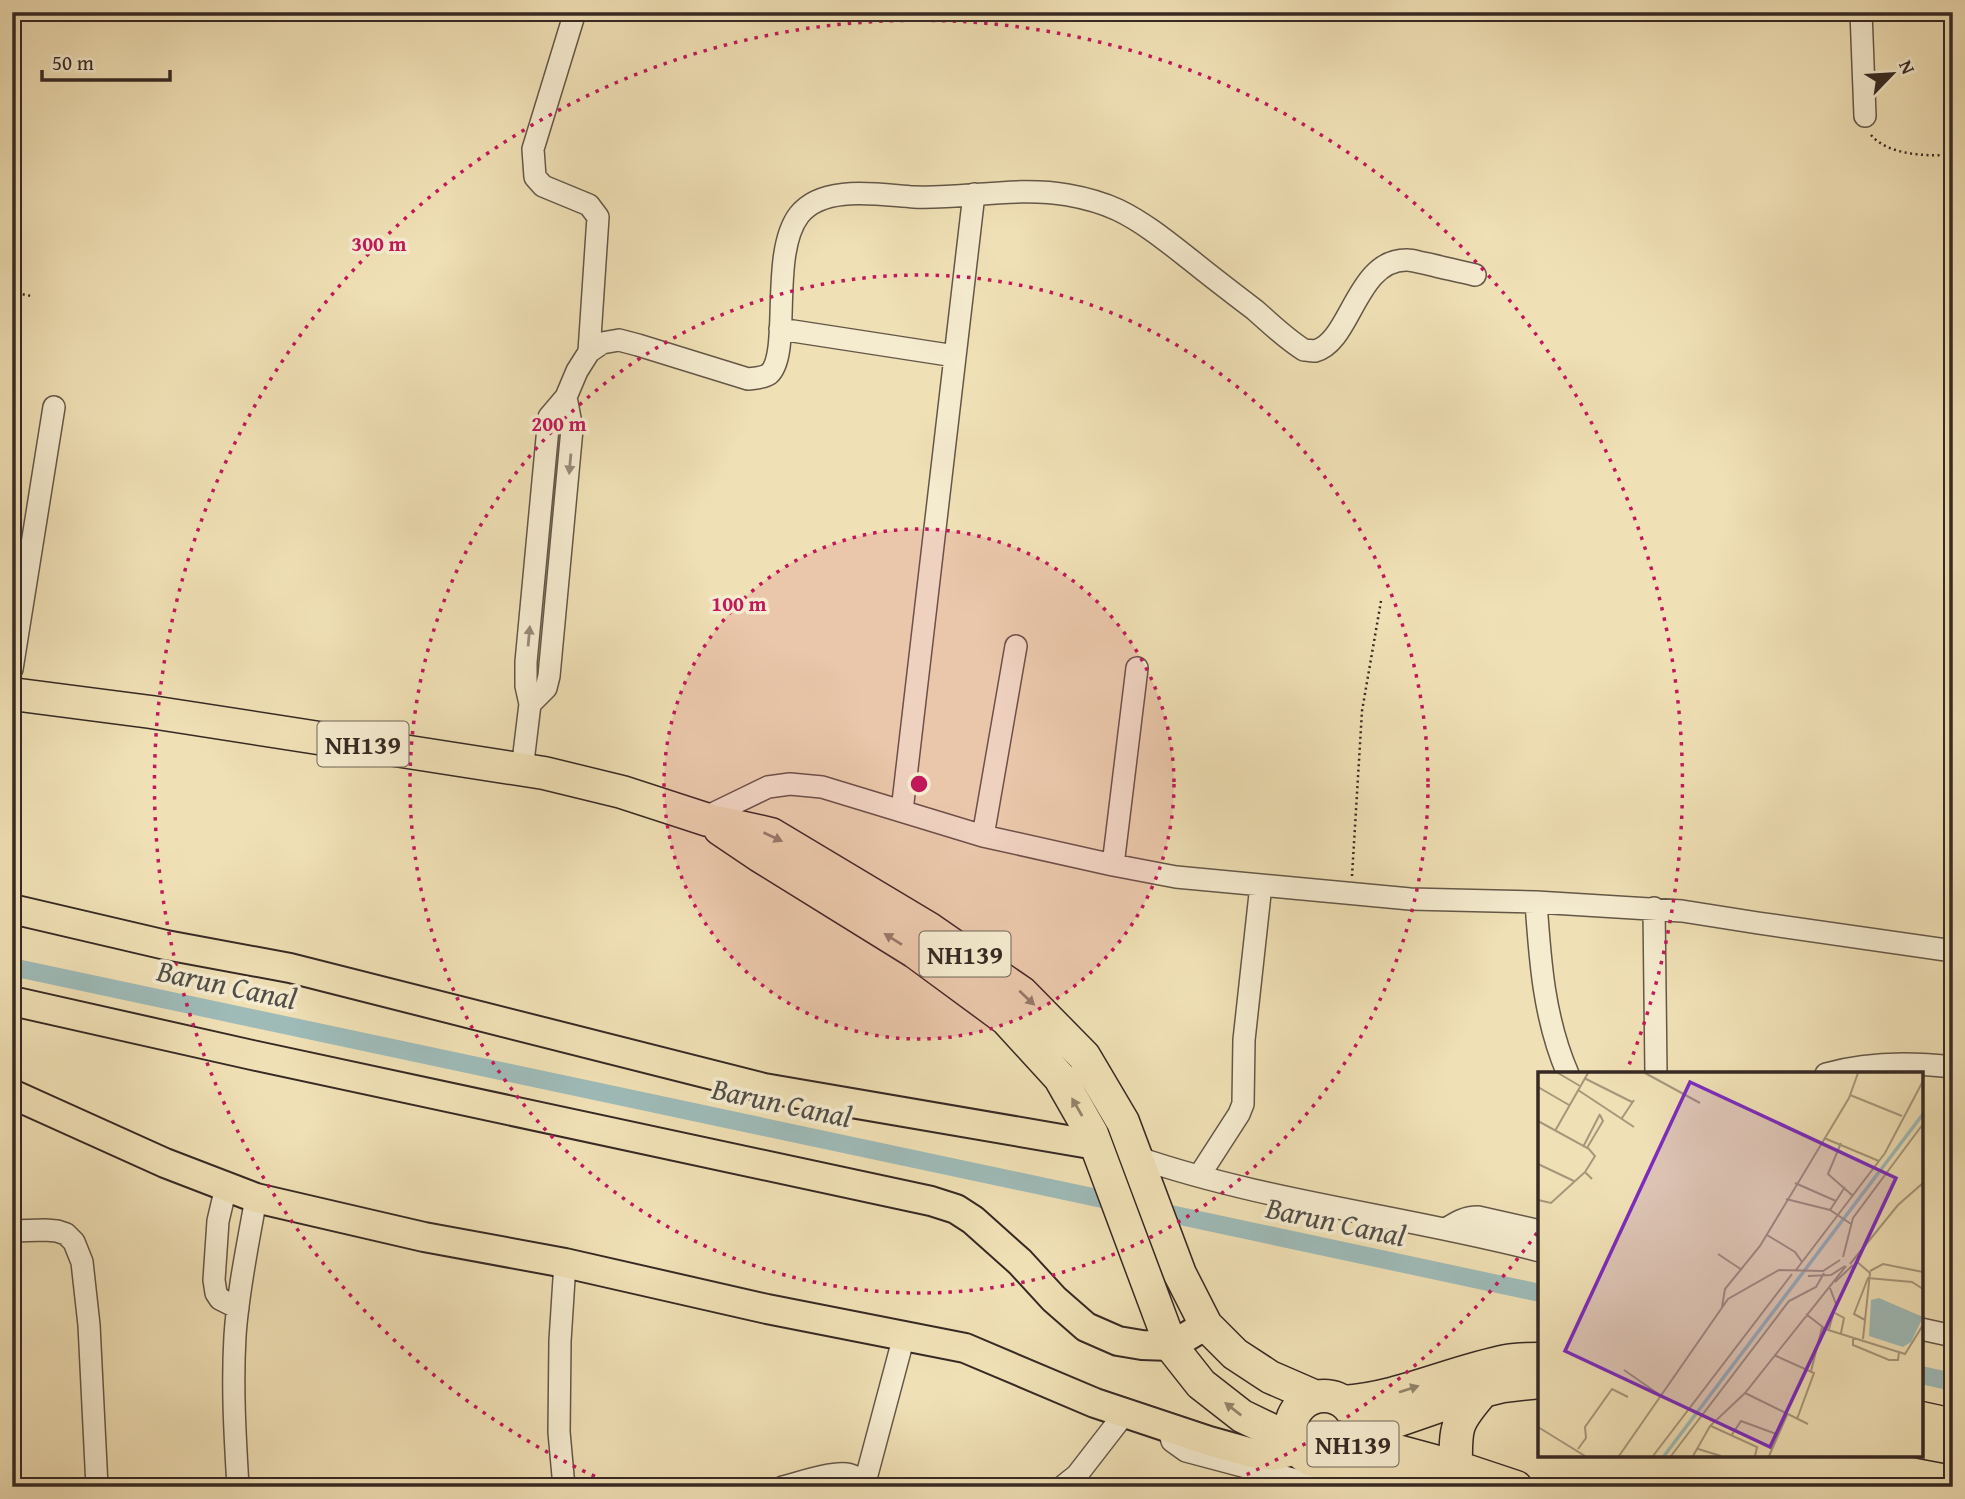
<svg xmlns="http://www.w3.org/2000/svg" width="1965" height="1499" font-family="'Gentium Book Plus',serif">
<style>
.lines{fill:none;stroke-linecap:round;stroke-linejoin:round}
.canal{stroke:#9ebbb8;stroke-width:18}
.minor-casing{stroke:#645748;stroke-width:24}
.major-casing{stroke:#362924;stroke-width:32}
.highway-casing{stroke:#362924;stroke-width:35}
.path{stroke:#362924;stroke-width:2.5;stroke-dasharray:2 3.5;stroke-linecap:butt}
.minor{stroke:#f5ebcf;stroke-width:21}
.major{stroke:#f0e0b5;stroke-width:28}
.highway{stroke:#f0e0b5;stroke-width:32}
.oneway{fill:#968a7a}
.oneway2{fill:#93846c}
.ring{fill:none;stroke:#c2185b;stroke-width:3.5;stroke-dasharray:3.5 7}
.labels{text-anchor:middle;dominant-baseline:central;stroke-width:7;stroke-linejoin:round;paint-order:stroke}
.shield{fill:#f5ebcf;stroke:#6f6357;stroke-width:2}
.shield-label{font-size:26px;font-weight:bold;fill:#362924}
.water-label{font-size:30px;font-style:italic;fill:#504e49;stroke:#f5ebcf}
.inset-river{fill:none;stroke:#9ebbb8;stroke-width:3.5}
.inset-road{fill:none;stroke:#a6977b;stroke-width:2}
.view{fill:#7b2cbf;fill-opacity:0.15;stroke:#7b2cbf;stroke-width:3.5}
.inset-edge{fill:none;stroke:#362924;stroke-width:3.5}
.centre{fill:#c2185b;stroke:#f5ebcf;stroke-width:3.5}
.ring-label{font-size:21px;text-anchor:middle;font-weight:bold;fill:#c2185b;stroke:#f5ebcf;stroke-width:7;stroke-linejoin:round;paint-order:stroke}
</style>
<rect width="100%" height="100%" fill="#f0e0b5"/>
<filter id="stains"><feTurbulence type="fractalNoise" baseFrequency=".00286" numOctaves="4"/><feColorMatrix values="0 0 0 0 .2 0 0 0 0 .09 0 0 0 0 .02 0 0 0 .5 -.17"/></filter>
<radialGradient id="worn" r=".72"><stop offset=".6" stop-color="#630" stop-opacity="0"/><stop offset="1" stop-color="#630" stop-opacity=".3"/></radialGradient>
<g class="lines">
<!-- canal -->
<path class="canal" d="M12 967 1121 1203
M1152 1210 1540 1293
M1921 1375 1953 1382"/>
<defs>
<path id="minor" d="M575 12 533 149 535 177 543 186 589 205 598 217 589 352
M1861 12 1865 116
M780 329 955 356
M12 669 54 407
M530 704 546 688 549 676 572 429 566 397
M522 770 530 704 526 686V662L549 417 566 397 577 371 589 352 602 343 619 340 638 345 748 379C755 378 763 378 769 374 792 354 769 254 799 215 823 184 880 195 914 197 965 199 1016 186 1068 195 1085 198 1103 203 1118 210 1145 223 1169 243 1192 261 1213 278 1234 294 1255 310 1271 324 1286 339 1304 350 1305 350 1314 351 1315 351 1351 342 1356 259 1407 260 1413 260 1421 263 1428 264 1444 268 1459 271 1475 275
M902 811 974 194
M702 819 768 787 790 784 822 787 983 836 1113 865 1176 877 1410 899 1536 902 1682 911 1758 923 1953 951
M983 836 1016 646
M1113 865 1137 668
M1536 902C1540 961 1544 1019 1568 1074
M1654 908 1656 1074
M1826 1074C1867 1062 1911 1062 1953 1067
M1136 1157C1267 1202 1406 1216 1540 1251
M1199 1176 1239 1114 1243 1104 1244 1040 1261 885
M226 1187 218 1221 214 1280 216 1293 220 1299 238 1308
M1446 1229C1457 1222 1465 1217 1478 1217L1540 1231
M12 1231 45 1230 57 1231 66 1234 74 1242 82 1262 89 1325 97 1487
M1921 1329 1953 1336
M1168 1426 1172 1441 1186 1451 1322 1487
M864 1486 904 1336
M238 1487C235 1436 232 1387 235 1336 238 1290 248 1244 256 1198
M564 1487 559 1432 560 1341 565 1263
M783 1487C799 1483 831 1472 846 1474 854 1475 860 1480 864 1487
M1062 1487 1077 1475 1125 1413"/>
<path id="major" d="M12 909 166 945 290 968 764 1088 1096 1145
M12 1001 252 1055 931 1201 956 1209 973 1220 1020 1262 1054 1299 1086 1327 1118 1341 1142 1345 1171 1346 1206 1325
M12 1094 165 1163 256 1198 424 1237 565 1263 767 1309 965 1348 1095 1403 1209 1441 1252 1453 1273 1456 1298 1450"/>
<path id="highway" d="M12 694 151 712 544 773 622 792 708 820 771 834 928 928 1022 993 1084 1056 1123 1122 1180 1274 1206 1325 1235 1354 1270 1377 1316 1397
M720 829 760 856 915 952 1006 1019 1060 1078 1092 1134 1171 1346 1201 1384 1242 1416 1294 1441
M1291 1429a33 33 0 1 1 66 0a33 33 0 1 1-66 0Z
M1343 1402C1400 1398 1451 1372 1507 1361 1518 1359 1529 1359 1540 1359
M1921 1418 1953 1425
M1356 1435 1483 1391 1503 1386 1540 1382
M1356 1440 1456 1467 1516 1487
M1921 1442 1953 1448
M1323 1462 1430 1487
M1456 1467C1455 1426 1456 1422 1483 1391"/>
</defs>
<!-- minor casing -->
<use href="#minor" class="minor-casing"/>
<!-- major casing -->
<use href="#major" class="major-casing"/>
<!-- highway casing -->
<use href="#highway" class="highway-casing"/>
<!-- path -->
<path class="path" d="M1871 135C1889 156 1928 156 1953 155
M12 292 31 296
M1352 876 1362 711 1381 601"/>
<!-- minor -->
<use href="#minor" class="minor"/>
<!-- major -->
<use href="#major" class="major"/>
<!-- highway -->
<use href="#highway" class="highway"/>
</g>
<!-- one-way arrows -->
<defs><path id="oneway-solid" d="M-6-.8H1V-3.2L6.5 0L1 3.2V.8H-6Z" transform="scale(1.75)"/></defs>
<g class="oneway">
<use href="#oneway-solid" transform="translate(570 464) rotate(95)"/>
<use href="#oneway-solid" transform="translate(529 636) rotate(-85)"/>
</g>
<g class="oneway2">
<use href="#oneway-solid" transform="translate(773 837) rotate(25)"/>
<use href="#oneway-solid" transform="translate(893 939) rotate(-148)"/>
<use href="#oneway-solid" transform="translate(1027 998) rotate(43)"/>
<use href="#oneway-solid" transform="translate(1077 1107) rotate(-120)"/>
<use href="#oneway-solid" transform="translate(1409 1389) rotate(-18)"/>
<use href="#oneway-solid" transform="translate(1233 1409) rotate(-142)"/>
</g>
<!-- distance rings -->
<circle cx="919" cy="784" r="255" fill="#c2185b" fill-opacity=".12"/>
<g class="ring">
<circle cx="919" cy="784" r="255"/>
<circle cx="919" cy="784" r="509"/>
<path d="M1537 1233A764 764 0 0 1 1224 1485M614 1485A764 764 0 1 1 1627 1070"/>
</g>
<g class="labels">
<!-- shield labels -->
<g class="shield">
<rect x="317.5" y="721.5" width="91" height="45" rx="5"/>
<rect x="919.5" y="931.5" width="91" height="45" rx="5"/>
<rect x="1307.5" y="1421.5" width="91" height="45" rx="5"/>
</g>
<g class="shield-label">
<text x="363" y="744">NH139</text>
<text x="965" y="954">NH139</text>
<text x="1353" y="1444">NH139</text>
</g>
<!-- water labels -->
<g class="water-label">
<text transform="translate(227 984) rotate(12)">Barun Canal</text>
<text transform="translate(782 1102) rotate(12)">Barun Canal</text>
<text transform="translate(1336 1221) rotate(12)">Barun Canal</text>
</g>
</g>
<!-- overview -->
<g transform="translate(1538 1072)">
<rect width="385" height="385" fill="#f0e0b5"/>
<path d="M341 226 385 245 373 270 365 275 331 264 333 228Z" fill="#9ebbb8"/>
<path class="inset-river" d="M126 384 385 42"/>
<path class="inset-road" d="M20 1 42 14M107 1 162 31M46 6 94 30M0 15 31 33M40 18 96 55M312 23 364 44M84 46 96 28M0 49 49 76 65 49 62 43M17 59 50 1M286 66 341 89M303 71 290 102 315 124M45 75 62 42M50 76 57 84 47 100 54 107M0 92 36 109M257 111 298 129M248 127 292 138 313 152M0 128 13 131 47 100M292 138 307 115M229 163 257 180 264 190M180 182 204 198M305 185 315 146 385 52M318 189 332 201 325 267M312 192 360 133 385 111M258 198 347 81 385 9M332 199 345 192 385 200M270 204 293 203 307 194M297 210 315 193M184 235 187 217 222 174 311 26 320 1M297 241 306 246 303 261M268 242 286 256M327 248 316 242 330 206 374 210 385 217M291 257 298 232 292 216M315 265V273L351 288H360L361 280M236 283 276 301 259 347M86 298 122 323M273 299 284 256 367 282 385 253M207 321 270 352M173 354 219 375 217 384M0 355 47 384M193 364 203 349 241 363M40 377 48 366 47 355 74 317 90 325M160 377 183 384M81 384 190 227 241 198 285 199 302 188M115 384 254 202M133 384 251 229 278 215 286 201M155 384 172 354 207 321 308 194M231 384 249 343"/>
<path class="view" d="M152 10 358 106 232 375 27 279Z"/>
<rect width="385" height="385" class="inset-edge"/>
</g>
<circle cx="919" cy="784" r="10" class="centre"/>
<g class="ring-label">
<text x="379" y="251">300 m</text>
<text x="559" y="431">200 m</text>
<text x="739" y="611">100 m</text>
</g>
<!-- margin -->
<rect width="1965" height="1499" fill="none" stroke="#f0e0b5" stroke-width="42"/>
<rect x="14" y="14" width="1937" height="1471" fill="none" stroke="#362924" stroke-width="3.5"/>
<rect x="21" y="21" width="1923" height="1457" fill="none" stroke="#362924" stroke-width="2"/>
<!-- north arrow -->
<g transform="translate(1892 74) rotate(65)" stroke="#f5ebcf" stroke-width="5" paint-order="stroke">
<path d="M0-5L12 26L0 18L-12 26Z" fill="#362924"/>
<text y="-10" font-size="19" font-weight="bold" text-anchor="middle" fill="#362924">N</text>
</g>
<!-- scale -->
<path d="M42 70v10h128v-10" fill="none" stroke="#362924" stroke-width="3.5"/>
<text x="52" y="70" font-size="21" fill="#362924" stroke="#f5ebcf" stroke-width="5" paint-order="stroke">50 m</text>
<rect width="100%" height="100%" filter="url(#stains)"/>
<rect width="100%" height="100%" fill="url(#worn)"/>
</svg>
